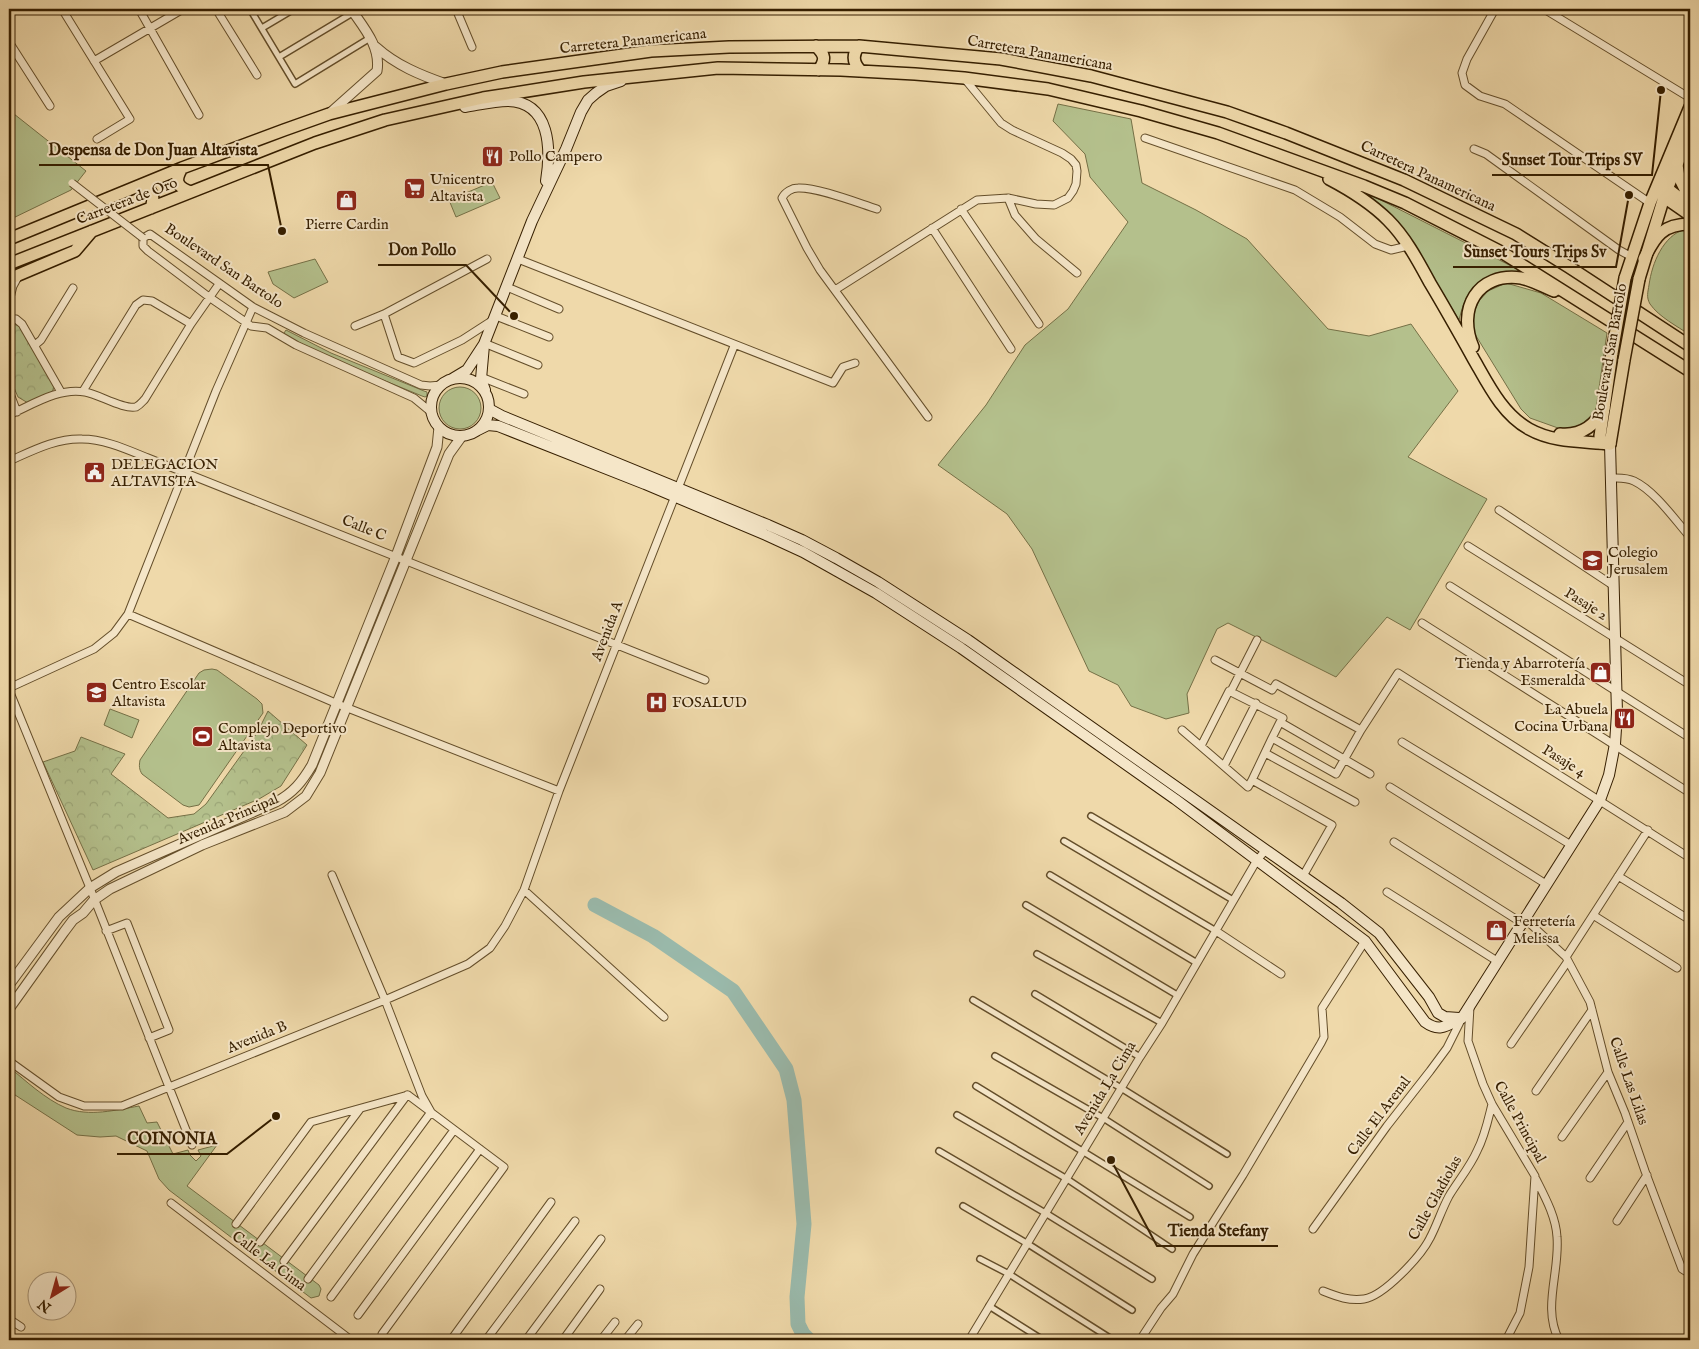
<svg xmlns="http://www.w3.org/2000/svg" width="1699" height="1349" font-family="'IM FELL English',serif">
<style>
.green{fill:#b4c08c;stroke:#757046}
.forest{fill:url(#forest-crowns);stroke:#757046}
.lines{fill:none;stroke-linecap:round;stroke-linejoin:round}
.river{stroke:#9abaac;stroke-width:15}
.pedestrian-casing{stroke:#644e2a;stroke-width:8}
.minor-casing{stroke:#644e2a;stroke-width:9}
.tertiary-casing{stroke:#644e2a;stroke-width:11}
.secondary-casing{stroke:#361f00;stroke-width:12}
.primary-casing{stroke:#361f00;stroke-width:14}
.trunk-casing{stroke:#361f00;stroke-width:14}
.pedestrian{stroke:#f5e6c8;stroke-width:5}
.minor{stroke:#f5e6c8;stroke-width:7}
.tertiary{stroke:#f5e6c8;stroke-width:9}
.secondary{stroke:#f5e6c8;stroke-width:10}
.primary{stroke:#efd9aa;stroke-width:11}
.trunk{stroke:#efd9aa;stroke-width:11}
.minor-bridge-casing{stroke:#644e2a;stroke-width:9;stroke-linecap:butt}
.primary-bridge-casing{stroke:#361f00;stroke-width:14;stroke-linecap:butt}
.minor-bridge{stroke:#f5e6c8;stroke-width:7}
.primary-bridge{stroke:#efd9aa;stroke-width:11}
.labels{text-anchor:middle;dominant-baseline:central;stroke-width:4;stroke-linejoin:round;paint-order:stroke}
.street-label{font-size:15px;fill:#361f00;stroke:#f5e6c8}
.poi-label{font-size:15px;fill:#361f00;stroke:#f5e6c8;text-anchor:start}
.leader{fill:none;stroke:#361f00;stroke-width:2}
.callout-dot{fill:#361f00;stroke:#f5e6c8;stroke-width:2}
.callout-label{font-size:16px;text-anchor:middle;font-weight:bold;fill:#361f00;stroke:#f5e6c8;stroke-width:4;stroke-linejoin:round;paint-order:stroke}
</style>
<defs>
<pattern id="forest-crowns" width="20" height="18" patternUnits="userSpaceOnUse" patternTransform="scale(1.25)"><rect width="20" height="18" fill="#b4c08c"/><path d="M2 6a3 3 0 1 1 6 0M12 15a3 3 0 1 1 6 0" fill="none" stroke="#9ba577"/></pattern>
</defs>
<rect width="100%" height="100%" fill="#efd9aa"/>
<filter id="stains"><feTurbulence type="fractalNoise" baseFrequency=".004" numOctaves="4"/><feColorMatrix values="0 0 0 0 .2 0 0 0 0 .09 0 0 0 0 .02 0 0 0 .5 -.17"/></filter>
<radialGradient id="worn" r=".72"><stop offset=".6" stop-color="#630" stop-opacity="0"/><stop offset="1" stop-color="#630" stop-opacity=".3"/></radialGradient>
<!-- green -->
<path class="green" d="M1058 104 1131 119 1142 183 1196 210 1247 239 1328 329 1369 336 1411 324 1458 391 1408 457 1487 499 1410 630 1387 617 1336 677 1228 623 1217 629 1187 694 1189 713 1166 719 1131 706 1118 685 1089 671 1032 549 1007 514 938 465 986 405 1025 345 1068 309 1128 222 1090 177 1085 154 1053 121Z
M9 110 86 171 71 190 9 220Z
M492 182 500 198 456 217 449 200Z
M1365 192 1523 272C1503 273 1478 278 1467 297 1463 304 1461 312 1459 320 1431 273 1405 230 1365 192Z
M1685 229H1690V335C1677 326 1659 317 1650 304 1646 297 1648 292 1649 285 1652 263 1663 236 1685 229Z
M315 259 328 282 294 298 273 284 268 272Z
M1506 283 1541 293 1607 333 1595 416 1582 425 1570 428H1558L1530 418 1521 409 1473 331V314L1479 301 1488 291Z
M286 330 331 353 424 391 427 392V396L425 397 422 396 329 358 287 336 284 333Z
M439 408a21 21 0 1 1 42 0a21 21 0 1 1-42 0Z
M212 669 217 670 257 699 262 704 263 713 199 805 189 807 183 805 142 774C139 769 139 766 140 760L199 673 204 670Z
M110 709 139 720 132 738 104 725Z
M9 1067C26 1081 45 1099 66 1108 89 1117 116 1110 139 1106L147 1123 157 1122 173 1154 188 1150 190 1155 196 1161 201 1156 198 1150 217 1145 187 1186 319 1285 321 1289 319 1296 311 1298 169 1190 159 1179 147 1151 116 1136 100 1137 77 1135 12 1093 9 1090Z"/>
<!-- forest -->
<path class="forest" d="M9 322 21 327 55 386 52 392 28 403 18 397 9 376Z
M268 711 307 745 281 786 259 799 93 870 43 762 75 751 81 737 125 754 111 774 168 818 194 814 206 804 257 733Z"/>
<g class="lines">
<!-- river -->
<path class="river" d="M595 905 653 936 733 991 786 1069 794 1100 804 1224 797 1297 798 1324 803 1334 809 1340"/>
<defs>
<path id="pedestrian" d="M250 9 295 84 370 38
M262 28 294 9
M279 57 359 9
M1091 816 1233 900
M1064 841 1216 931
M1050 875 1197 963
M1026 905 1177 995
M1037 954 1162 1023
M1035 994 1140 1057
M973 1000 1121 1088 1227 1154
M995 1056 1103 1118 1209 1186
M976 1086 1190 1217
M957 1115 1067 1179 1172 1249
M939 1151 1047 1214 1152 1279
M963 1206 1028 1244 1132 1310
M980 1259 1009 1274 1113 1340
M989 1306 1043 1340"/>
<path id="minor" d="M62 9 130 119 97 139
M139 9 199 115
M216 9 257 75
M456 9 472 47
M1495 9 1467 59 1462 73 1465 85 1480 96 1505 104 1650 203
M1544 9 1690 98
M9 42 50 106
M94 61 183 9
M1145 138 1295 190 1340 217 1375 244 1391 250 1408 246
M1474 149 1486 154 1619 250 1632 257
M1008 198 1015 215 1036 239 1077 273
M877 209C858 203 817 187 798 188 792 188 785 192 782 198L807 248 820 270 928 417
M961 209 1039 324
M932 228 1011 349
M518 259 833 383 843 367 855 363
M507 287 559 309
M835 290 977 200 1008 198 1036 204 1054 205 1068 198 1073 191 1076 184 1077 171 1076 165 1071 159 1062 153 1012 130 1001 123 964 78
M9 302 13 286 19 275
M9 305 11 318
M384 314 398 357 414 363 462 340 493 320
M496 316 549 337
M9 318 16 319 22 324 61 392
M355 326 384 314 487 259
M484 343 538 365
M35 345 41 340 73 288
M481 377 524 394
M9 391 17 412
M83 391 136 305 143 300 152 301 191 324
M431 412 414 398 296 345 267 328 251 326 247 323 209 297 148 251 143 246V238L150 234 253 307 304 333 421 385 430 386 441 385
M9 415C32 405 59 387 85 392 98 394 124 410 136 407 140 405 142 402 145 399L191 324 219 284
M9 461C32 451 56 438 82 439 104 439 128 450 148 458L705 680
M1610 478C1618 478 1626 477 1634 481 1655 491 1675 520 1690 537
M1499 510 1614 586
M1468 546 1690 685
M1450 586 1690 738
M128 614 340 705 559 791
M1422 623 1690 793
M1215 660 1272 690 1276 684 1361 730
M9 688 94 649 114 633 128 614 216 391 253 307
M9 690 90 888 192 1145
M1231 691 1257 640
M1182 730 1248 787 1252 780
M1272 738 1280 722 1370 774
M1402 742 1571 845
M1201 746 1229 691 1283 718 1280 722
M1265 753 1355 802
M1224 766 1256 703
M1390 787 1546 884
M1394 842 1522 923
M1303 876 1332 825 1252 780 1272 738 1336 774 1361 730 1398 673 1690 858
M1618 876 1690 920
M524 890 664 1017
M1387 892 1497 961
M1593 915 1677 968
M1524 918 1566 957 1590 1002 1608 1072 1625 1113 1645 1171 1682 1269 1690 1274
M106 931 127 923 169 1030 149 1038
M1216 931 1281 974
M1566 957 1648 830
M1470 1007 1468 1041 1483 1084 1492 1104 1535 1176 1529 1267 1520 1313 1506 1340
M1511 1044 1568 961
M9 1061 59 1097 84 1106H122L385 1000 468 964 490 948 505 926 524 890 559 791 734 346
M1536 1091 1592 1010
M1562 1137 1608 1072
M1590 1178 1628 1122
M1536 1179C1545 1197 1556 1217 1557 1237 1560 1272 1542 1308 1559 1340
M171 1203 351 1340
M1617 1221 1647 1175
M236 1224 311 1122 408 1095
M1313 1229 1387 1126 1430 1071 1447 1048 1462 1018
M260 1242 360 1109
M284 1261 407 1095
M308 1279 431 1112 422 1096 385 1000 332 875
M1323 1291C1338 1297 1349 1301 1364 1299 1384 1296 1421 1256 1430 1238 1437 1225 1441 1211 1449 1196 1458 1181 1470 1167 1477 1151 1485 1136 1488 1120 1492 1104
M331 1297 454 1130
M358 1315 480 1149
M9 1319 21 1327
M382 1334 504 1167 408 1095
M451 1340 551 1202
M486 1340 575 1221
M526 1340 601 1239
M563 1340 600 1289
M601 1340 615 1322
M625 1340 638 1324
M969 1340 1140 1057 1162 1023 1257 860 1265 851
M1140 1340 1161 1308 1173 1294 1193 1254 1243 1175 1321 1043 1324 1037 1322 1008 1365 941"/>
<path id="tertiary" d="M376 47C396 65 420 75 446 84
M331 112 377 71C381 47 364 28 351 9
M9 985 59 917 90 888 116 872 276 802C293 793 302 782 312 765L396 556 437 447 439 427
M9 1009 64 932 73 920 83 913 94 900 110 889 202 845 285 812 306 796 320 773 449 454 462 436"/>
<path id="secondary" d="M465 107C478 105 494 101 508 101 551 102 551 150 546 181
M484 345 481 379 485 390
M431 407a29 29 0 1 1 58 0a29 29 0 1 1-58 0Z
M452 379 467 370 484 344 532 221 566 149 581 112 588 100 596 93 606 86 621 81
M489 409 502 416 768 525 802 540 836 558 878 582 968 640 1341 903 1379 933 1429 997 1438 1013 1445 1017 1459 1018
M476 431 488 425 498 426 645 484 766 535 803 552 876 593 961 648 1090 739 1175 799 1353 932 1365 941 1425 1022C1440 1033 1448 1025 1462 1018
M1462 1018 1600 800 1609 775 1615 744 1617 713 1610 444"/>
<path id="primary" d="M1625 278 1650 203 1690 107
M1639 279 1664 197 1690 132
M1601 443 1600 436 1612 353
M1610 444 1624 360"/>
<path id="trunk" d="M816 46C825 55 826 59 819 70
M859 46C852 55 853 63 861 71
M1677 165 1679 177 1690 199
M182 168C174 181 177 187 191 192
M1329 179C1350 190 1371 203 1388 220 1406 238 1418 261 1430 283 1445 308 1459 333 1473 358 1488 384 1502 414 1529 429 1554 443 1582 441 1610 444
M136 187 141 185C153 190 155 196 151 208
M1668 189 1690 206
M1664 197 1690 215
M9 239 182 168 284 130 329 114 446 84 502 72 651 51 729 47 859 46 1001 59 1091 76 1227 112 1286 133 1404 180 1516 234 1569 267 1690 346
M1644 259C1655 236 1663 224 1690 224
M9 264 315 143 385 120 483 98 584 82 718 68 841 70 915 74 964 78 1048 89 1141 111 1218 133 1364 186 1405 203 1503 253 1690 371
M9 279 75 251 92 231
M1473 347C1457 309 1477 272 1521 278 1532 280 1544 287 1554 291
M1560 434C1581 436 1595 426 1604 408"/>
</defs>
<!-- pedestrian casing -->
<use href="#pedestrian" class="pedestrian-casing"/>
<!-- minor casing -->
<use href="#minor" class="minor-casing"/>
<!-- tertiary casing -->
<use href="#tertiary" class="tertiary-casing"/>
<!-- secondary casing -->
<use href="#secondary" class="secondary-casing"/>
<!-- primary casing -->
<use href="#primary" class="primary-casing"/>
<!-- trunk casing -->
<use href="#trunk" class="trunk-casing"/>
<!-- pedestrian -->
<use href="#pedestrian" class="pedestrian"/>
<!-- minor -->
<use href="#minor" class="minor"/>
<!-- tertiary -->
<use href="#tertiary" class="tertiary"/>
<!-- secondary -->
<use href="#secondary" class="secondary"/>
<!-- primary -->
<use href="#primary" class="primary"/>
<!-- trunk -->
<use href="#trunk" class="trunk"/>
<defs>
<path id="minor-bridge" d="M72 183 143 238"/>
<path id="primary-bridge" d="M1612 353 1625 278
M1624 360 1639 279"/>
</defs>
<!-- minor-bridge casing -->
<use href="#minor-bridge" class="minor-bridge-casing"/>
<!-- primary-bridge casing -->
<use href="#primary-bridge" class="primary-bridge-casing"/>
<!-- minor-bridge -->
<use href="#minor-bridge" class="minor-bridge"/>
<!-- primary-bridge -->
<use href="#primary-bridge" class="primary-bridge"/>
</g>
<!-- icons -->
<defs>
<symbol id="restaurant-square" viewBox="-11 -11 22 22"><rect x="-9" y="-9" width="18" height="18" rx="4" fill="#8f2418" stroke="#f5e6c8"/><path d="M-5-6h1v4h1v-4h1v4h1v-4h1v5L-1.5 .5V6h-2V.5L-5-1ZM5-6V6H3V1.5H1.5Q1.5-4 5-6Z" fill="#fff"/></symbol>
<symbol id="supermarket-square" viewBox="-11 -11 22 22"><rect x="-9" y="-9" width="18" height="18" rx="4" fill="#8f2418" stroke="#f5e6c8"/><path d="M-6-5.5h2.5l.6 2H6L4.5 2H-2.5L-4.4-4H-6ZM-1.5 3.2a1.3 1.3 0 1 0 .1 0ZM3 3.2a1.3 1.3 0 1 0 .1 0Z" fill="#fff"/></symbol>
<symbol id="shop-square" viewBox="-11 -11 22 22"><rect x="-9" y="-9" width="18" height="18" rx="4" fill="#8f2418" stroke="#f5e6c8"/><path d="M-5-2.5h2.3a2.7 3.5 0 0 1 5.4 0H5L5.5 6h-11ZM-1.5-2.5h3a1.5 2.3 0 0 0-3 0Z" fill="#fff"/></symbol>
<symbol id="civic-square" viewBox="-11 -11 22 22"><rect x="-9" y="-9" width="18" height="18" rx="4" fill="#8f2418" stroke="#f5e6c8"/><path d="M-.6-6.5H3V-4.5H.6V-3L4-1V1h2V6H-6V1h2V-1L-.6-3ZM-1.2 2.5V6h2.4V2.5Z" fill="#fff"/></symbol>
<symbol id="school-square" viewBox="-11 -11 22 22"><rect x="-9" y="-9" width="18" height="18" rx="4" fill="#8f2418" stroke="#f5e6c8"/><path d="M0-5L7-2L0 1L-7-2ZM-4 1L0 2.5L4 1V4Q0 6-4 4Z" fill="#fff"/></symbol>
<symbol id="hospital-square" viewBox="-11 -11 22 22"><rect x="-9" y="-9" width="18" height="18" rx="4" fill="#8f2418" stroke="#f5e6c8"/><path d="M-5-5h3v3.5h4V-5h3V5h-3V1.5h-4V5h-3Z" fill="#fff"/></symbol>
<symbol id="stadium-square" viewBox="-11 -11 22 22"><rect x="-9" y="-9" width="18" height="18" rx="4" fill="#8f2418" stroke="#f5e6c8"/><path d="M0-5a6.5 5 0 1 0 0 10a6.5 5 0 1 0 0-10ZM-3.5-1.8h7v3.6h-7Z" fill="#fff"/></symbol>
</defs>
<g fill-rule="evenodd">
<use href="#restaurant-square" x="480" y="144" width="25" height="25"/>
<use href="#supermarket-square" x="402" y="176" width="25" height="25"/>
<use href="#shop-square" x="334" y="188" width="25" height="25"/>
<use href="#civic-square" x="82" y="460" width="25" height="25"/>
<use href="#school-square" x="1580" y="548" width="25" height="25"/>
<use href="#shop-square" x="1588" y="660" width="25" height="25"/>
<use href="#school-square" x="84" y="680" width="25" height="25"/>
<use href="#hospital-square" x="644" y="690" width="25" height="25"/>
<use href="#restaurant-square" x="1612" y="706" width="25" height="25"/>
<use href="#stadium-square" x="190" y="724" width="25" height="25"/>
<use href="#shop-square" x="1484" y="918" width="25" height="25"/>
</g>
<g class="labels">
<!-- street labels -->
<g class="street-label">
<text transform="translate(633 41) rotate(-6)">Carretera Panamericana</text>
<text transform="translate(1040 53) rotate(10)">Carretera Panamericana</text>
<text transform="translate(1428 176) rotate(25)">Carretera Panamericana</text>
<text transform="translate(127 201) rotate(-21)">Carretera de Oro</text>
<text transform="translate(224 266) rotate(34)">Boulevard San Bartolo</text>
<text transform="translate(1610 352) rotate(-80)">Boulevard San Bartolo</text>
<text transform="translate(364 528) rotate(22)">Calle C</text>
<text transform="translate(1586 604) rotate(32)">Pasaje 2</text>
<text transform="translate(607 631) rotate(-69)">Avenida A</text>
<text transform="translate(1564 761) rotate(32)">Pasaje 4</text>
<text transform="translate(228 819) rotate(-23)">Avenida Principal</text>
<text transform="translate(257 1037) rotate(-22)">Avenida B</text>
<text transform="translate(1629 1081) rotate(71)">Calle Las Lilas</text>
<text transform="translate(1105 1088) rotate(-59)">Avenida La Cima</text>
<text transform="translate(1379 1116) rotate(-53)">Calle El Arenal</text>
<text transform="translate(1520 1122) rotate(61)">Calle Principal</text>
<text transform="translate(1435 1198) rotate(-61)">Calle Gladiolas</text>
<text transform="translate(269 1261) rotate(37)">Calle La Cima</text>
</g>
<!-- poi labels -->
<g class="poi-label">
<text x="509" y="156">Pollo Campero</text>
<text x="430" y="179">Unicentro<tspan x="430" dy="17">Altavista</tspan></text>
<text x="347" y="224" text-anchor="middle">Pierre Cardin</text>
<text x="111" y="464">DELEGACION<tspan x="111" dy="17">ALTAVISTA</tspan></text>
<text x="1608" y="552">Colegio<tspan x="1608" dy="17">Jerusalem</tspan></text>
<text x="1585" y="663" text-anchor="end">Tienda y Abarrotería<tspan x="1585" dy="17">Esmeralda</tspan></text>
<text x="112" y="684">Centro Escolar<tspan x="112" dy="17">Altavista</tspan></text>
<text x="672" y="702">FOSALUD</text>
<text x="1608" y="709" text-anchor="end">La Abuela<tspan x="1608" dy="17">Cocina Urbana</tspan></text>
<text x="218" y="728">Complejo Deportivo<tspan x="218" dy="17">Altavista</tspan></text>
<text x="1513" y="921">Ferretería<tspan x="1513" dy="17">Melissa</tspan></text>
</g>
</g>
<!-- callouts -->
<path class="leader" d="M282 231L268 165H39M1661 90L1652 175H1492M514 316L466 265H378M1629 195L1616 267H1453M276 1116L227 1154H117M1111 1160L1157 1246H1278"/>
<g class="callout-dot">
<circle cx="282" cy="231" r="5"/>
<circle cx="1661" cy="90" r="5"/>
<circle cx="514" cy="316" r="5"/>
<circle cx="1629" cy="195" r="5"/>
<circle cx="276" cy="1116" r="5"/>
<circle cx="1111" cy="1160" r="5"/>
</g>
<g class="callout-label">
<text x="153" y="155">Despensa de Don Juan Altavista</text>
<text x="1572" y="165">Sunset Tour Trips SV</text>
<text x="422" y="255">Don Pollo</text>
<text x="1535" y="257">Sunset Tours Trips Sv</text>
<text x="172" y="1144">COINONIA</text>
<text x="1218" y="1236">Tienda Stefany</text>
</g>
<!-- margin -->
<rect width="1699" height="1349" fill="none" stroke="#efd9aa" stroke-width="30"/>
<rect x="10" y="10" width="1679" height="1329" fill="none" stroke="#361f00" stroke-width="2.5"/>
<rect x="15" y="15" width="1669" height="1319" fill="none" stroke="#361f00"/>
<!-- north arrow -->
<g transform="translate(52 1296) rotate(217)"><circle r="24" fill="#f5e6c8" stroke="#a99678"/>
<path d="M0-4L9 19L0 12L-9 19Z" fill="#8f2418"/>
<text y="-8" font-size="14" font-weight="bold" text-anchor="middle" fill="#361f00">N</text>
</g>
<rect width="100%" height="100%" filter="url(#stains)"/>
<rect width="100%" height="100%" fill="url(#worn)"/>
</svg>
